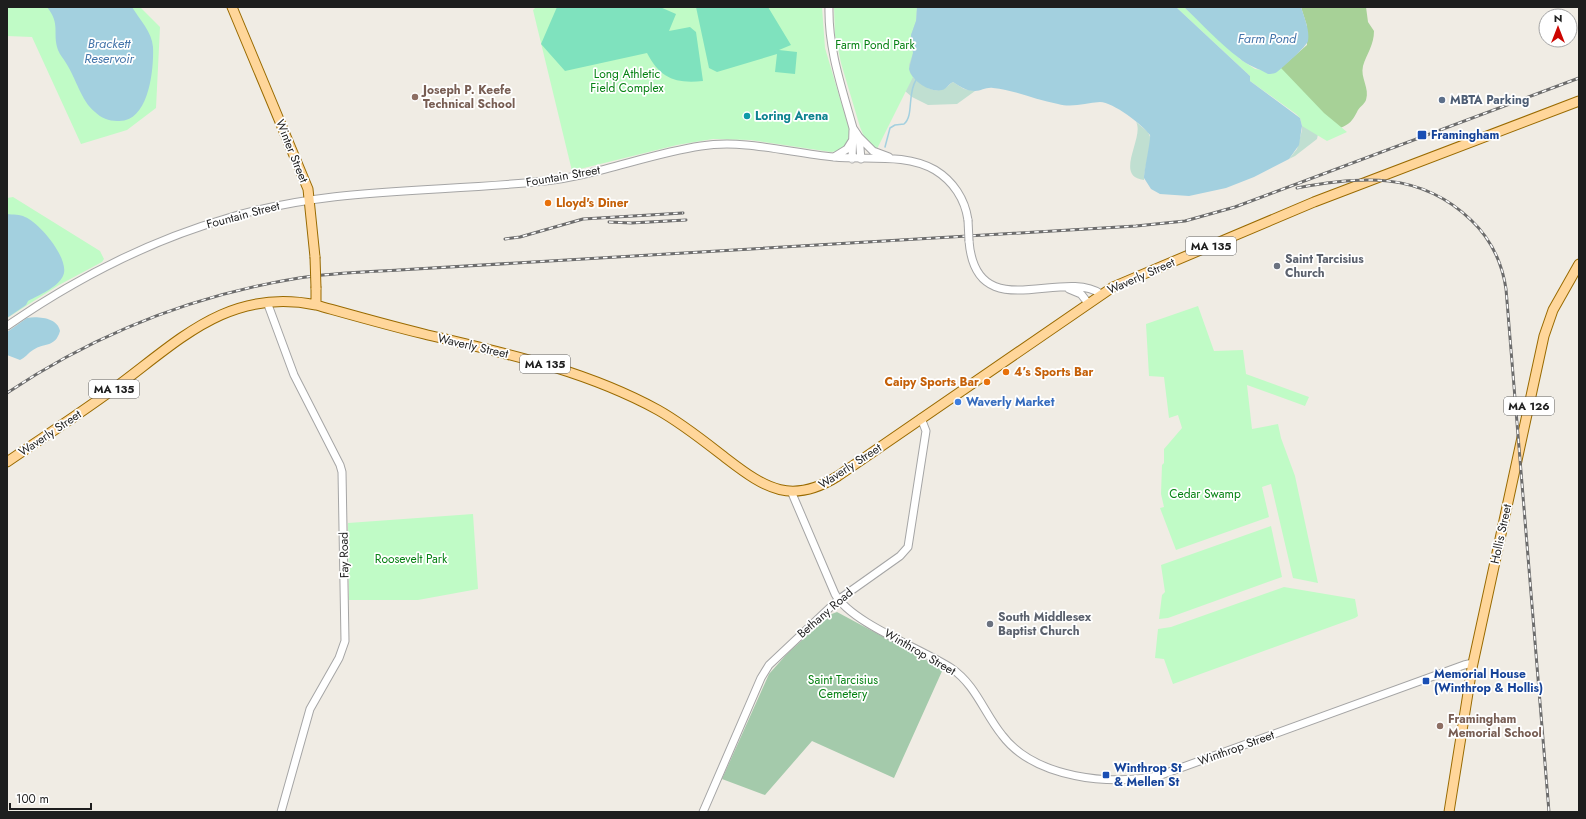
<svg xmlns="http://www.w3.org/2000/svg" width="1586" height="819" font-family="Jost,sans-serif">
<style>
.forest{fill:#a7d197}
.wetland{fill:#c0dfd1}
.cemetery{fill:#a4caab}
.park{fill:#c0fbc6}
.pitch{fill:#7fe2be}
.water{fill:#a3d0df}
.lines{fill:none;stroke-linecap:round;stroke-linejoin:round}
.stream{stroke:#a3d0df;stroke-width:1.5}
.minor-casing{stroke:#a5a5a5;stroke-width:9}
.major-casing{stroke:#996a00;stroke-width:11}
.minor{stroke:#fff;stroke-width:7}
.major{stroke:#ffd69a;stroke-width:9}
.rail-casing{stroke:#6c6c6c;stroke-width:3}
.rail{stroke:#fff;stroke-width:1.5;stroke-dasharray:4.5;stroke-linecap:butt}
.minor-bridge-casing{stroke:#a5a5a5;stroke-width:9;stroke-linecap:butt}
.major-bridge-casing{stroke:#996a00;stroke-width:11;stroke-linecap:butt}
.minor-bridge{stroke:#fff;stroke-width:7}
.major-bridge{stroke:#ffd69a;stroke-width:9}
.education-dot{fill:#8d6e63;stroke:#fff;stroke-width:1.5}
.service-dot{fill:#5c6f8a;stroke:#fff;stroke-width:1.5}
.culture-dot{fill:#0f9aa8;stroke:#fff;stroke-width:1.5}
.transit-dot{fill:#1a4fb4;stroke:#fff;stroke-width:1.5}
.food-dot{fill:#e8710a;stroke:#fff;stroke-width:1.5}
.worship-dot{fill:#6b7280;stroke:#fff;stroke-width:1.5}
.shop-dot{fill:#3f7fe0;stroke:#fff;stroke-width:1.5}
.labels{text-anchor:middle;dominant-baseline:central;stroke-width:3.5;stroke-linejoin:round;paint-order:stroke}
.shield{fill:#fff;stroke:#626262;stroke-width:1}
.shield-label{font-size:11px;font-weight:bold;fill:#1e1e1e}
.park-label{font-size:12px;fill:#078214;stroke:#fff}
.education-label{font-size:12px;font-weight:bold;fill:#785e54;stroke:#fff;text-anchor:start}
.service-label{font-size:12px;font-weight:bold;fill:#4e5e75;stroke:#fff;text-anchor:start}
.culture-label{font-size:12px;font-weight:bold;fill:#0d838f;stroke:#fff;text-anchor:start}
.transit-label{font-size:12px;font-weight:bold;fill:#164399;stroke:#fff;text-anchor:start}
.street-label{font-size:12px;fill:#1e1e1e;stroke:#fff}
.food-label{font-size:12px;font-weight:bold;fill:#c56008;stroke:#fff;text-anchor:start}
.worship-label{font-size:12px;font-weight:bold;fill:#5b616d;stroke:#fff;text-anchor:start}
.shop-label{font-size:12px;font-weight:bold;fill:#366cbe;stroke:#fff;text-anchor:start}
.water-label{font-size:13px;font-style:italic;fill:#4475aa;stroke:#fff}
</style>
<rect width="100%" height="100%" fill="#f0ece4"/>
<!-- forest -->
<path class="forest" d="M1301 7H1366L1368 22 1374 31C1374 45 1367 53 1363 66 1360 78 1370 88 1366 100 1364 105 1359 107 1357 112 1353 120 1349 125 1340 128L1274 74 1307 45V26Z"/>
<!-- wetland -->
<path class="wetland" d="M917 7 913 77C922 84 933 95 945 88 948 87 949 84 953 82L964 89 975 91 957 104 928 105 912 97 905 91 901 72Z
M1136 122 1148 132 1151 139 1144 176V180C1113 177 1145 137 1136 122Z
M1302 122 1318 134 1317 139 1295 156 1289 159 1297 149 1302 130Z"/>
<!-- cemetery -->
<path class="cemetery" d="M837 612 943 669 894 778 812 741 765 795 722 779 769 674 786 655 829 615Z"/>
<!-- park -->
<path class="park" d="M7 7H140L160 27 156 108 127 130 81 144 32 37 7 36Z
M536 7H822L825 48 849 129C850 142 845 152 831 152L750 140 713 139 677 145 572 171 533 10Z
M834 7H917L916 21 911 35 913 53 909 65 910 73 913 77 877 149 865 139 860 127 841 63 835 35Z
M1176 7H1184L1240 59 1255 69 1276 72 1281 68 1324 113 1347 132 1327 141 1302 126 1300 118 1296 114 1250 81V76Z
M13 197 100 251 104 259 102 262 59 285 7 318V198Z
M1198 306 1214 351 1243 350 1246 374 1309 397 1305 406 1247 385 1252 429 1278 424 1281 438 1295 476 1318 583 1293 578 1271 484 1262 487 1269 517 1176 550 1160 508 1164 507 1161 494 1162 465 1164 463V449L1182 428 1178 415 1169 418 1164 377 1149 376 1146 324Z
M473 514 478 589 418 600H349L348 523Z
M1271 526 1282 577 1168 618 1159 619 1162 595 1165 592 1161 565Z
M1284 587 1355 599 1358 616 1355 618 1173 684 1164 659 1155 658 1158 629 1171 627Z"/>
<!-- pitch -->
<path class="pitch" d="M557 7H660L676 14 669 31 690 27 696 32 703 81C675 84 660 78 647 53L565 71 541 44Z
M696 7H768L791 45 779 50 797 52 795 74 775 72 777 54 717 72 709 68Z"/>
<!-- water -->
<path class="water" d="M47 7H132C140 20 152 32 153 47 154 69 149 124 117 121 109 121 101 118 95 112 81 101 76 78 66 63 63 58 60 55 58 50 52 32 61 25 47 7Z
M917 7H1176L1250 76V81L1300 118 1302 126 1299 145 1289 159 1254 177 1226 188 1189 196 1160 194 1151 189 1144 178C1144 171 1151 139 1150 135 1143 125 1113 102 1100 102 1086 103 1072 108 1058 104 1035 100 1015 90 993 88 986 87 981 91 975 91 966 91 959 86 953 82 948 84 947 89 942 90 930 93 912 81 909 69L913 53 911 35 916 21Z
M1184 7H1301C1304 17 1310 30 1308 41 1307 46 1282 68 1277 72 1274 74 1271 74 1268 74 1258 68 1248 66 1239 58 1219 43 1202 24 1184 7Z
M7 214C13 215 20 214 25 217 39 222 71 260 63 276 57 288 39 295 28 301L26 305 7 318Z
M27 318C38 316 58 318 60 331 55 348 45 342 33 350 28 353 25 358 20 360L7 355V332Z"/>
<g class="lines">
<!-- stream -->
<path class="stream" d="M885 147 890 128 895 125 904 124C914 116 907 94 916 80"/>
<defs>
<path id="minor" d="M829 7C828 49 842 88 853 128L859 137 861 159
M859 137 873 151 889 157
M834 157 847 149 852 141
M852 159 853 130
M969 241C976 328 1062 267 1101 294
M1069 289 1081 294 1088 303
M267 302 294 375 340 465 342 472 345 641 339 658 310 709 281 812
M7 326C75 279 148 241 228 218 335 186 436 193 545 181 598 175 648 154 701 146 745 139 790 153 834 157 866 160 906 153 935 170 953 181 965 199 968 220
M791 491 835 594C851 623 922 649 951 668 976 685 984 713 1002 735 1034 778 1112 787 1161 775L1464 665 1473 663
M703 812 761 678 769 665 838 600 900 556 908 547 926 431 921 418"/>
<path id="major" d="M232 7 308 189 315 257
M316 305V288
M7 462C42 438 78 415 112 390 178 342 227 287 316 305 352 315 387 325 424 334 504 353 585 370 658 410 683 424 705 442 727 459 766 489 792 505 838 476L1113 287 1314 202 1579 101
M1449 812 1472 668 1544 336 1553 310 1579 264"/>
</defs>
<!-- minor casing -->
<use href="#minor" class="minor-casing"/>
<!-- major casing -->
<use href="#major" class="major-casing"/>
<!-- minor -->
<use href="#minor" class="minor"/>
<!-- major -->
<use href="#major" class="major"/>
<defs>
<path id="rail" d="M1297 188C1361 176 1420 171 1471 220 1491 239 1502 262 1506 289L1549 812
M609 222 631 223 686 220
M505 239 520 237 583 219 683 213
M7 393C95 334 194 295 299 278 332 273 365 272 399 270L1136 226 1185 221 1235 207 1579 78"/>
</defs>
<!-- rail casing -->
<use href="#rail" class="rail-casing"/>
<!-- rail -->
<use href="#rail" class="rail"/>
<defs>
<path id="minor-bridge" d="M968 220 969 241"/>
<path id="major-bridge" d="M315 257 316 288"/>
</defs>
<!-- minor-bridge casing -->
<use href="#minor-bridge" class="minor-bridge-casing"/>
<!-- major-bridge casing -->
<use href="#major-bridge" class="major-bridge-casing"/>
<!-- minor-bridge -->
<use href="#minor-bridge" class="minor-bridge"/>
<!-- major-bridge -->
<use href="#major-bridge" class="major-bridge"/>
</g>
<!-- markers -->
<g class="education-dot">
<circle cx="415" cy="97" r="4"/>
<circle cx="1440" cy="726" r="4"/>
</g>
<circle class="service-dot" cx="1442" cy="100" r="4"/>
<circle class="culture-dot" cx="747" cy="116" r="4"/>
<g class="transit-dot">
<rect x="1417" y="130" width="10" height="10" rx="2"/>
<rect x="1422" y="677" width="8" height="8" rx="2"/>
<rect x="1102" y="771" width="8" height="8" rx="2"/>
</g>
<g class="food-dot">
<circle cx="548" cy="203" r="4"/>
<circle cx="1006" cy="372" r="4"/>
<circle cx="987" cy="382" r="4"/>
</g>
<g class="worship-dot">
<circle cx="1277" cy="266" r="4"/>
<circle cx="990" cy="624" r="4"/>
</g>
<circle class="shop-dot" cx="958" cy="402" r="4"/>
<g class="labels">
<!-- shield labels -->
<g class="shield">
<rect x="1186" y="237" width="50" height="18" rx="3"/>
<rect x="520" y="355" width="50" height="18" rx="3"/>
<rect x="89" y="380" width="50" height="18" rx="3"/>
<rect x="1504" y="397" width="50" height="18" rx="3"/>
</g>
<g class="shield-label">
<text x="1211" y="246">MA 135</text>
<text x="545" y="364">MA 135</text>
<text x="114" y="389">MA 135</text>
<text x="1529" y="406">MA 126</text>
</g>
<!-- park labels -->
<g class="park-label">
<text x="875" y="45">Farm Pond Park</text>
<text x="627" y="74">Long Athletic<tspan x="627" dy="14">Field Complex</tspan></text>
<text x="1205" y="494">Cedar Swamp</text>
<text x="411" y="559">Roosevelt Park</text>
<text x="843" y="680">Saint Tarcisius<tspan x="843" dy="14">Cemetery</tspan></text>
</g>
<!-- education labels -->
<g class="education-label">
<text x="423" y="90">Joseph P. Keefe<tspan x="423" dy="14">Technical School</tspan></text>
<text x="1448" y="719">Framingham<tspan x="1448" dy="14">Memorial School</tspan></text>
</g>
<!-- service labels -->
<g class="service-label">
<text x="1450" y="100">MBTA Parking</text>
</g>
<!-- culture labels -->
<g class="culture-label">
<text x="755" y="116">Loring Arena</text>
</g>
<!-- transit labels -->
<g class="transit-label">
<text x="1431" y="135">Framingham</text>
<text x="1434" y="674">Memorial House<tspan x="1434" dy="14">(Winthrop &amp; Hollis)</tspan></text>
<text x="1114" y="768">Winthrop St<tspan x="1114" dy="14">&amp; Mellen St</tspan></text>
</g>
<!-- street labels -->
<g class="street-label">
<text transform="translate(292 151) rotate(68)">Winter Street</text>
<text transform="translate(563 176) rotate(-10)">Fountain Street</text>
<text transform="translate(243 215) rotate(-15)">Fountain Street</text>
<text transform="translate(1141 276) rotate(-24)">Waverly Street</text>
<text transform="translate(473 346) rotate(13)">Waverly Street</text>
<text transform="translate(50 433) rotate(-34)">Waverly Street</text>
<text transform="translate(850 466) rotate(-33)">Waverly Street</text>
<text transform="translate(1501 534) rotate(-78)">Hollis Street</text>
<text transform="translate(344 555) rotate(-91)">Fay Road</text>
<text transform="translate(825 613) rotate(-41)">Bethany Road</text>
<text transform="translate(920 652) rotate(30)">Winthrop Street</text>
<text transform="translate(1236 748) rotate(-20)">Winthrop Street</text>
</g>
<!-- food labels -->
<g class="food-label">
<text x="556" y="203">Lloyd's Diner</text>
<text x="1014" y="372">4’s Sports Bar</text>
<text x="979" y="382" text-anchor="end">Caipy Sports Bar</text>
</g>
<!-- worship labels -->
<g class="worship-label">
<text x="1285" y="259">Saint Tarcisius<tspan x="1285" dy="14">Church</tspan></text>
<text x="998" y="617">South Middlesex<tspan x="998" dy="14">Baptist Church</tspan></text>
</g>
<!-- shop labels -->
<g class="shop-label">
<text x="966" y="402">Waverly Market</text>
</g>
<!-- water labels -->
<g class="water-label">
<text x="1267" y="38">Farm Pond</text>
<text x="109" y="43">Brackett<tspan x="109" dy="15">Reservoir</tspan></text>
</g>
</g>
<!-- border -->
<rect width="1586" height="819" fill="none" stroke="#1e1e1e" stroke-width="16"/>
<!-- north arrow -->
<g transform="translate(1558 28)"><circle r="19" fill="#ffffff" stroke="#a5a5a5"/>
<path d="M0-3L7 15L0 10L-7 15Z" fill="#cd0500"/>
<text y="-6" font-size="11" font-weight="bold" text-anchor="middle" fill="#1e1e1e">N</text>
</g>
<!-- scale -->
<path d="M10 803v6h81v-6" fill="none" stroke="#1e1e1e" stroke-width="2"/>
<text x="16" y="803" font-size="12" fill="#1e1e1e" stroke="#ffffff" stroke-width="3" paint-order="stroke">100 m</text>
</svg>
